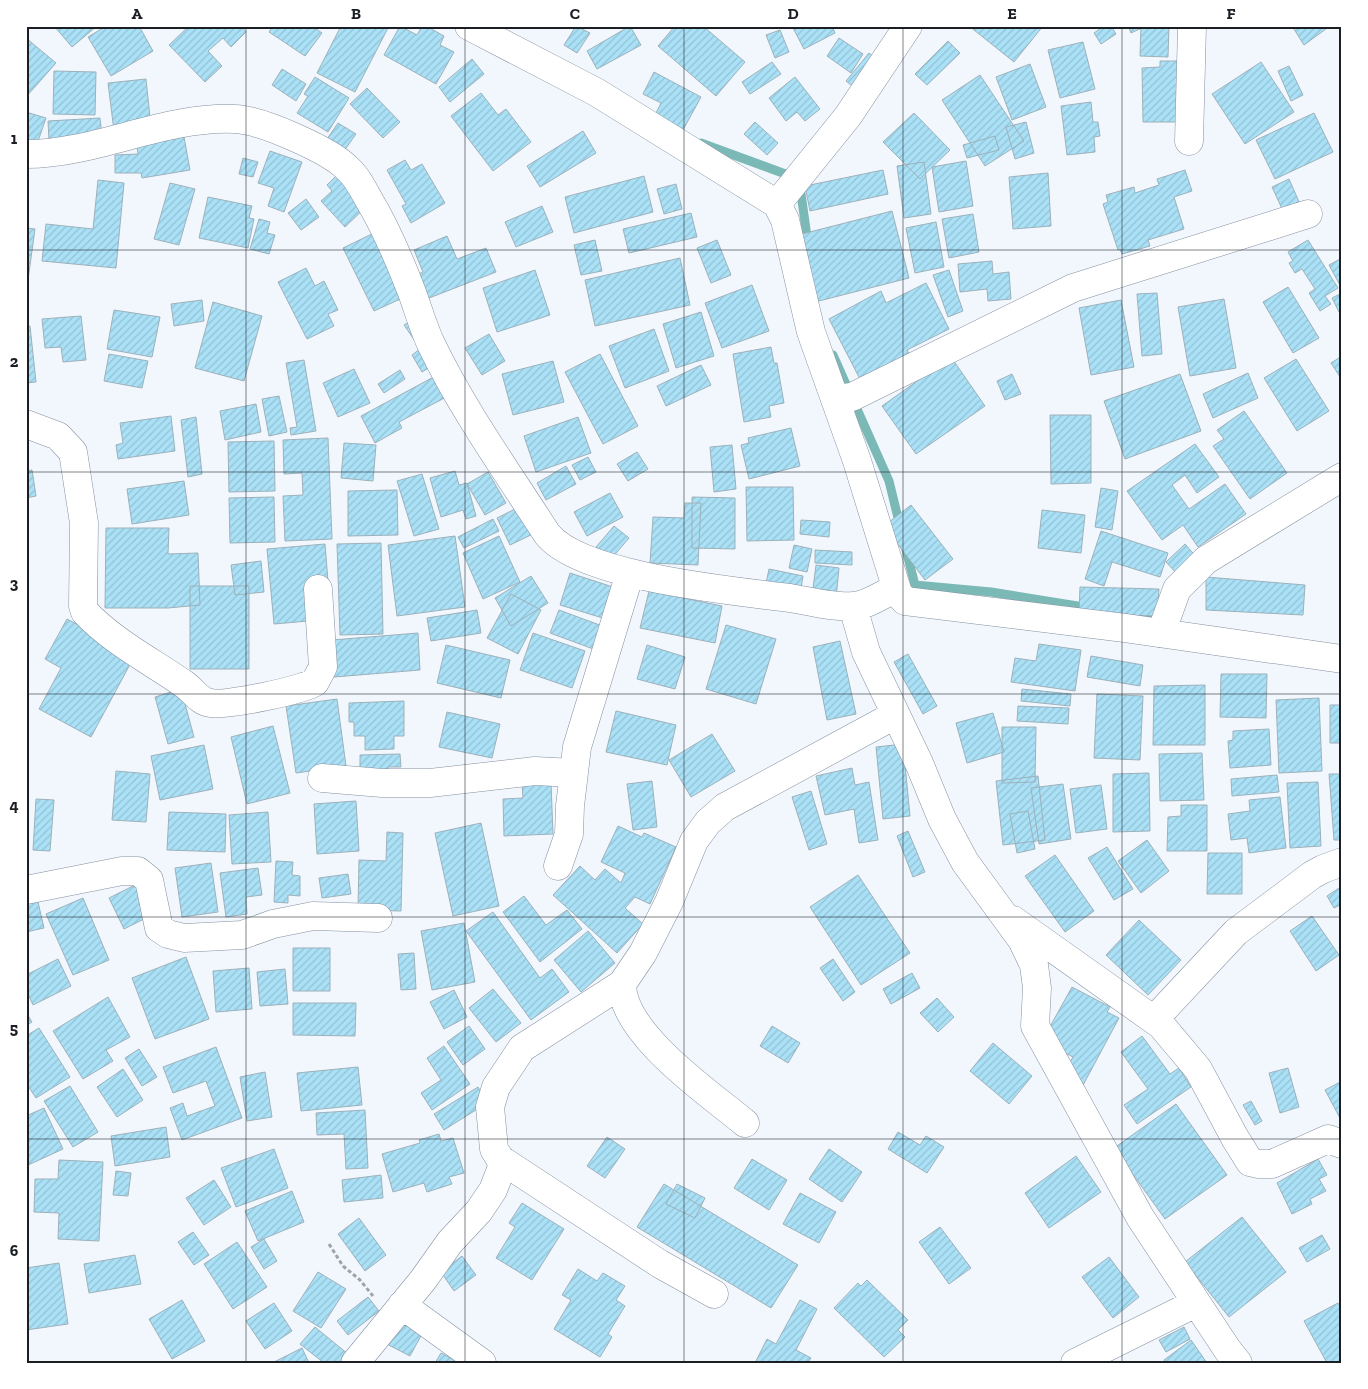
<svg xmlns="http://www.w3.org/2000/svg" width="1368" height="1389" font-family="'Zilla Slab',serif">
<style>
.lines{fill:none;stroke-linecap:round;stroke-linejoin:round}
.stream{stroke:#7bb9b6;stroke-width:9}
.building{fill:url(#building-hatch);stroke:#9db1ba}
.minor-casing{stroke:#85909f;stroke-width:29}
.tertiary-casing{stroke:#85909f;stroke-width:29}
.path{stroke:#a0a4aa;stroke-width:3;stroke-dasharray:4 2.5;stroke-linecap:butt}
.minor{stroke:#fff;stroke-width:28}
.tertiary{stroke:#fff;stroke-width:28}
.grid{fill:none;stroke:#1b1f24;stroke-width:1;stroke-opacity:0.55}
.neatline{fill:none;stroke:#1b1f24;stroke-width:2}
.grid-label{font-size:16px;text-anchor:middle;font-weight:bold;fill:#1b1f24}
</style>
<defs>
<pattern id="building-hatch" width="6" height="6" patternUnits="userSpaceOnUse" patternTransform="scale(1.25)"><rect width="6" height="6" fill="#aae1f7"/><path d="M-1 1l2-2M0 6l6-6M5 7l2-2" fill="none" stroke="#92c1d4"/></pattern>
</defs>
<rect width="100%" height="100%" fill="#f2f7fe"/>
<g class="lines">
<!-- stream -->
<path class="stream" d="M701 143 799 179 808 244
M833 355 889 481 900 526
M905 546 915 585 991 592 1090 608
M1125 614 1155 619"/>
</g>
<!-- building -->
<path class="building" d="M54 26H97L72 47Z
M106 26H139L153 51 111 76 88 37Z
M189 26H241L246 32 231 47 223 38 208 51 222 66 205 82 169 45Z
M273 26H312L322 33 305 56 269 32Z
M341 26H389L355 92 317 73Z
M400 26 417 35 422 26H426L444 36 440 45 454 52 436 84 384 55Z
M576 26 590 33 577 53 564 45Z
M630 26 641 45 597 69 587 51Z
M675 26H703L745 62 716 96 658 46Z
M792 26H832L835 33 804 49Z
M969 26H1043L1014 62Z
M1104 26H1111L1116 34 1101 44 1094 33Z
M1128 26H1146L1131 33Z
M1141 26H1169L1168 57 1140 56Z
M1292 26H1330L1304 45Z
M780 30 789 52 775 58 766 35Z
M26 38 56 63 26 97Z
M839 38 863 54 851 73 827 56Z
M948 41 960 53 927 85 915 74Z
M1083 42 1095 89 1060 98 1048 50Z
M869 53 878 60 856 89 846 81Z
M472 59 484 74 450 102 439 87Z
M1160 61H1179L1180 122H1143L1142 68 1160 67Z
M772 62 781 74 750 94 742 82Z
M1261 62 1294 112 1245 144 1212 94Z
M1030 64 1046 107 1012 120 996 77Z
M1289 66 1303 95 1291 101 1278 71Z
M282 69 306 84 296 101 272 85Z
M54 71 96 72 95 115 53 114Z
M654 72 701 97 683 130 655 115 661 103 643 94Z
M980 75 1024 141 985 166 942 100Z
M315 77 349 98 328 132 297 113 308 96 304 94Z
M795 77 820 109 805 121 797 112 786 121 769 98Z
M146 79 151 127 114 131 108 83Z
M367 88 400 122 383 138 350 104Z
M481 93 498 115 506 109 531 142 493 171 451 116Z
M1091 102 1093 122H1098L1100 136 1094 137 1095 152 1067 155 1061 106Z
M26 112 46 118 36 147 26 144Z
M914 113 950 150 920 179 883 142Z
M1314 113 1333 152 1275 179 1256 140Z
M100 118 102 136 49 140 48 121Z
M755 122 778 143 767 155 744 134Z
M1026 122 1034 153 1015 159 1006 127Z
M338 123 356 134 344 151 327 139Z
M583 131 596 153 540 187 527 166Z
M995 136 999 150 967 158 963 145Z
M184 137 190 170 142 178 141 173H115V155L138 154 137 145Z
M270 151 302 162 284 212 268 206 274 188 258 183Z
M243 158 258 162 253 177 239 174Z
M405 160 411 170 422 164 445 203 411 223 402 206 406 204 387 170Z
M966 161 973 206 939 212 932 167Z
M924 162 931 214 904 218 897 166Z
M883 170 888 194 810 211 805 186Z
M1185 170 1192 191 1174 197 1184 229 1148 240 1150 246 1122 254 1120 249 1118 250 1103 204 1108 202 1106 195 1134 187 1135 193 1159 185 1157 179Z
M1048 173 1051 226 1013 229 1009 177Z
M338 174 368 205 345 227 321 201 332 191 327 185Z
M644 176 653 212 574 233 565 197Z
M1289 179 1300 204 1283 211 1272 187Z
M98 180 124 183 116 268 42 261 46 224 93 229Z
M170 183 195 189 179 245 154 239Z
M676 184 682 209 664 214 657 189Z
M208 197 252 206 249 218 254 219 248 248 199 238Z
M306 199 319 217 301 230 288 213Z
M542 206 553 232 516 247 505 222Z
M892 211 909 278 815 302 798 235Z
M691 213 697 237 629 253 623 229Z
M973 214 979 252 949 258 942 219Z
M259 219 270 222 267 233 275 235 269 254 250 249Z
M936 222 944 267 915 273 906 228Z
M26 228 35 229 27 287H26Z
M378 231 409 295 374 311 343 248Z
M447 236 457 259 486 248 496 272 424 300 414 276 423 272 414 250Z
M595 240 602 271 581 275 574 245Z
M717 240 731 275 711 283 697 248Z
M1308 240 1338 288 1325 296 1331 304 1320 311 1309 293 1315 289 1302 269 1295 273 1289 263 1293 261 1288 252Z
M680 258 690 305 595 326 585 280Z
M1342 258V289L1329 265Z
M992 261 993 274 1009 272 1011 299 988 301 987 289 960 292 958 264Z
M306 268 315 286 324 281 338 310 328 314 334 326 307 339 278 282Z
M535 270 550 315 497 332 483 288Z
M949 270 963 311 948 317 933 275Z
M926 283 949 329 907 350 911 357 862 383 829 319 881 291 886 303Z
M752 285 769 331 722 348 705 303Z
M1288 287 1319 338 1293 353 1263 302Z
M1157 293 1162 354 1142 356 1137 294Z
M1342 293V310L1339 312 1332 298Z
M1224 299 1236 368 1190 376 1178 307Z
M202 300 204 321 174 326 171 304Z
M1121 300 1134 367 1091 375 1079 308Z
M213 302 262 316 244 381 195 368Z
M114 310 160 317 152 357 107 349Z
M701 312 714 356 676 368 663 324Z
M81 316 86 360 63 362 61 347 45 348 42 319Z
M415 319 425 335 415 341 404 325Z
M26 326H30L36 382 26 383Z
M654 329 669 371 625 388 609 346Z
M489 334 505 361 482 375 465 348Z
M424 346 435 364 422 372 412 355Z
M771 347 774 363H777L784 403 769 406 771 417 744 422 733 354Z
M109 354 148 361 142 388 104 381Z
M600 354 638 426 603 444 565 372Z
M1342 356V380L1331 363Z
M951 357 985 406 916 454 882 406Z
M1296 359 1329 411 1297 431 1264 378Z
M304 360 316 431 291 435 290 428 297 427 286 363Z
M553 361 564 402 513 415 502 374Z
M701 365 711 385 666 406 657 386Z
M354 369 370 403 338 417 323 383Z
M400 370 405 379 384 393 378 384Z
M441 373 452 394 399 422 402 428 375 443 361 416Z
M1248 373 1258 398 1213 418 1203 394Z
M1012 374 1021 394 1005 400 997 381Z
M1180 374 1201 431 1125 459 1104 401Z
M279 396 287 432 269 436 262 399Z
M256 404 261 432 225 440 220 411Z
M1244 411 1287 473 1250 499 1213 446 1224 439 1217 430Z
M1050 415H1091V483L1051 484Z
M171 416 175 451 118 459 116 445 123 443 120 423Z
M196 417 202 474 188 477 181 420Z
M578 417 591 453 536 472 524 436Z
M791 428 800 466 749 479 741 445 749 443 748 438Z
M328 438 332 539 285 541 283 496 303 495 302 473 284 474 283 440Z
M274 441 275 491 229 492 228 442Z
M344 443 376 445 373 481 341 478Z
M1195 444 1219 477 1197 493 1185 475 1172 485 1189 509 1225 484 1246 514 1198 547 1183 525 1162 540 1127 491Z
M732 445 736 489 714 492 710 447Z
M637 452 648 469 628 481 617 464Z
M588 457 596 472 580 480 572 465Z
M566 466 576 484 546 500 537 483Z
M32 470 36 496 26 498V471Z
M455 471 459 485 467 483 476 516 466 519 463 510 441 517 430 478Z
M488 472 506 503 485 515 467 484Z
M422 474 439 529 414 536 397 481Z
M184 481 189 515 132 524 127 489Z
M746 487H793L794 540 747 541Z
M1101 488 1118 491 1112 530 1095 527Z
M397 490 398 535 348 536V491Z
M610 493 623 517 587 536 574 512Z
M274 497 275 542 230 543 229 498Z
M692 497 735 498V549L692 548Z
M685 503H701L698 565 650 563 653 517 684 518Z
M523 505 537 532 510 545 497 518Z
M911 505 953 559 925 580 884 526Z
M1042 510 1085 515 1081 553 1038 548Z
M493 519 499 531 464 548 458 537Z
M801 520 830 522 829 537 800 534Z
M614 526 629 538 611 559 596 547Z
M106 528H169L168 554 198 553 200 605 168 608H105Z
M1101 531 1168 553 1160 577 1112 562 1104 586 1085 579Z
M455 536 465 607 397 616 388 545Z
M499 536 520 582 483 599 463 553Z
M381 543 383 634 340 635 337 544Z
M325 544 331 619 274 624 267 549Z
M1185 544 1197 558 1179 576 1166 562Z
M794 545 812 549 807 572 789 568Z
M815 550 852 552V565L815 563Z
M261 561 264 592 235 595 231 565Z
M816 565 839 568 836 599 812 596Z
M769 569 803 576 800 595 765 588Z
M570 573 616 588 606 619 560 605Z
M531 576 548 603 511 626 495 598Z
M1206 577 1305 585 1303 615 1206 610Z
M190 586H249V669H190Z
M1080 587 1159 589 1157 616 1079 614Z
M649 591 722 606 715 643 640 628Z
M511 594 541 610 518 654 487 638Z
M477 610 481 633 431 641 427 618Z
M559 610 605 627 596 650 550 633Z
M67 619 135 655 91 737 39 709 61 668 45 659Z
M726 625 776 639 756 704 706 689Z
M418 633 420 670 334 677 332 640Z
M533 633 585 651 572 688 520 670Z
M840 641 856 714 827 720 813 647Z
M1039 644 1081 650 1075 691 1011 682 1015 658 1036 661Z
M446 645 510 660 501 698 437 683Z
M647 645 685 657 675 689 637 679Z
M908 654 937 706 923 714 894 662Z
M1091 656 1143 665 1140 686 1087 677Z
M1221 674H1267L1266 718 1220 717Z
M1205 685V745H1153L1154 686Z
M181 689 194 737 168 744 155 697Z
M1022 689 1071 694 1070 706 1021 701Z
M1097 694 1143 696 1140 760 1094 758Z
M1319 698 1322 771 1279 773 1276 700Z
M337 699 346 766 296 773 286 706Z
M404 701V736H394V749L365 750V736H354V722H349V703Z
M1330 705H1342V743H1330Z
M1018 706 1069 708 1068 724 1017 721Z
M616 711 676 725 667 765 606 752Z
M447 712 500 724 492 758 439 747Z
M993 713 1004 752 967 763 956 723Z
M273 726 290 793 247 804 231 737Z
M1002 727H1036L1035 782 1002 783Z
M1269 729 1271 765 1230 768 1228 741 1233 740V731Z
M712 734 735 771 691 797 669 760Z
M903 744 910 816 883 819 876 747Z
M204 745 213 789 160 800 151 756Z
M1202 753 1204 800 1160 801 1159 754Z
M400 754 401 767H388V778L360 769V755Z
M852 768 855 785 869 782 878 840 859 843 854 809 825 815 816 776Z
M116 771 150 774 146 822 112 820Z
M1149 773 1150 831 1113 832V774Z
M1329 774H1342V840H1334Z
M1277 775 1279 792 1232 796 1231 779Z
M1038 776 1045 840 1003 845 996 781Z
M652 781 657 827 633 830 627 784Z
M1318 782 1321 846 1290 848 1287 783Z
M551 783 553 834 504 836 503 799 523 798 522 784Z
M1063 784 1071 839 1039 844 1031 788Z
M1101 785 1107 829 1076 833 1070 789Z
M811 791 827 844 809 850 792 797Z
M1280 797 1286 848 1249 853 1247 838 1231 840 1228 814 1250 811 1249 800Z
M36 799 54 800 50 851 33 850Z
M356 801 359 851 317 854 314 804Z
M1181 805H1207V851H1167L1168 817 1181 816Z
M1028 811 1035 849 1017 853 1010 814Z
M169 812 226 814 225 852 167 850Z
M268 812 271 862 232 864 229 815Z
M481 823 499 906 453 916 435 833Z
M618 826 642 837 644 833 676 847 650 904 635 897 625 908 643 924 617 953 553 895 580 866 595 880 605 869 621 883 625 873 601 862Z
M908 831 925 872 913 877 897 836Z
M387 832 403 833 401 911 358 910 359 860 386 861Z
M1147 840 1169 871 1141 893 1118 861Z
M1107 847 1133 889 1114 900 1088 858Z
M1208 853H1242V894H1207Z
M1055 855 1094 911 1065 932 1025 876Z
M276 861 293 862 292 875 300 876V896L288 895V903L274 902Z
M211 863 218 912 182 917 175 868Z
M258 868 262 895 246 897 247 914 226 917 220 873Z
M348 874 351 894 322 898 319 878Z
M858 875 910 953 861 985 810 907Z
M139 883 154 914 124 929 109 898Z
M1339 888 1342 892V904L1334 908 1327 896Z
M524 896 546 925 567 910 582 929 540 962 503 912Z
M83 898 109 960 73 975 46 914Z
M38 902 44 928 26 932V904Z
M493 912 540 978 552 969 569 992 531 1020 466 931Z
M1312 916 1339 955 1316 971 1290 931Z
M1139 920 1181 960 1148 995 1106 955Z
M464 923 475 982 432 990 421 931Z
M588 931 615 963 581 992 554 960Z
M293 948H330V991H293Z
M414 953 416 989 401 990 398 954Z
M186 957 209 1019 155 1039 132 978Z
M58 959 71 986 33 1005 26 990V975Z
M833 959 855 992 843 1001 820 968Z
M249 968 252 1009 216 1012 213 971Z
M285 969 288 1004 260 1006 257 972Z
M912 973 920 988 891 1004 883 989Z
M1072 987 1110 1007 1107 1012 1119 1018 1082 1087 1062 1076 1073 1057 1042 1041Z
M493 989 521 1023 496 1042 469 1008Z
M454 990 467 1017 444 1029 430 1002Z
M108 997 130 1037 106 1050 113 1061 83 1079 53 1031Z
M937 998 954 1017 938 1032 920 1013Z
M293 1003H356L355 1036 293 1035Z
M26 1012 32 1022 26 1026Z
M469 1026 485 1049 463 1065 447 1042Z
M772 1026 800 1043 788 1063 760 1046Z
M39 1028 70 1077 36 1098 26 1083V1036Z
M1142 1036 1170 1074 1179 1068 1191 1087 1137 1124 1124 1105 1148 1089 1121 1052Z
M993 1043 1032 1076 1009 1104 970 1071Z
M444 1046 470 1084 432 1110 421 1093 441 1080 427 1058Z
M216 1047 242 1118 182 1140 170 1108 183 1103 187 1116 215 1106 206 1081 173 1093 163 1067Z
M139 1049 157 1077 142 1086 125 1058Z
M358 1067 362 1105 301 1111 297 1073Z
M1288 1068 1299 1107 1280 1113 1269 1073Z
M123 1069 143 1100 117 1117 97 1087Z
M265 1072 272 1117 247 1121 240 1077Z
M1342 1081V1122L1325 1090Z
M70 1086 98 1132 73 1147 44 1101Z
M478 1087 487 1103 444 1130 434 1114Z
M1251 1101 1262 1121 1255 1125 1243 1105Z
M1176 1104 1227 1175 1165 1219 1114 1148Z
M44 1108 63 1149 26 1166V1116Z
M365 1110 368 1168 346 1169 344 1134 317 1135 316 1113Z
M166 1127 170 1157 115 1166 111 1136Z
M898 1132 920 1145 926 1136 944 1147 927 1173 888 1149Z
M439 1134 441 1141 453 1138 464 1173 449 1177 452 1184 427 1192 424 1183 393 1192 382 1154 420 1143 419 1140Z
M607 1137 625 1149 605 1178 587 1166Z
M274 1149 288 1188 236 1207 221 1168Z
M829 1149 862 1172 842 1202 809 1179Z
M1076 1156 1101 1192 1049 1228 1025 1193Z
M752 1159 787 1180 769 1210 734 1188Z
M1318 1159 1327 1175 1319 1179 1326 1191 1310 1199 1312 1204 1292 1214 1277 1183Z
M59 1160 103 1162 99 1241 58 1239 59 1213 34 1212 35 1179H58Z
M116 1171 131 1173 128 1196 113 1195Z
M381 1175 383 1198 344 1202 342 1180Z
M214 1180 231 1207 204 1225 186 1198Z
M664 1184 798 1265 771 1308 637 1227Z
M677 1184 705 1198 695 1218 666 1204Z
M292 1191 304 1222 258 1241 245 1211Z
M800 1193 836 1212 819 1243 783 1224Z
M522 1203 564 1229 532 1280 496 1258 515 1227 509 1223Z
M1242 1217 1286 1272 1229 1317 1185 1262Z
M359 1218 386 1255 365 1271 338 1234Z
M940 1227 971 1268 949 1284 919 1242Z
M193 1232 209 1255 194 1265 178 1242Z
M1322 1235 1330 1249 1307 1262 1299 1248Z
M264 1239 277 1261 264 1269 251 1247Z
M237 1242 267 1287 233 1309 204 1264Z
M135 1255 141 1284 89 1293 84 1264Z
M462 1256 476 1275 454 1291 441 1272Z
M1109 1257 1139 1297 1113 1318 1082 1277Z
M59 1263 68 1324 26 1330V1268Z
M578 1269 597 1281 603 1273 625 1286 616 1300 625 1306 608 1334 612 1337 600 1357 554 1329 571 1300 562 1295Z
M318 1272 346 1289 321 1328 293 1311Z
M867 1280 908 1320 898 1330 905 1337 884 1357 834 1308 858 1283 861 1286Z
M368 1297 379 1311 348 1335 337 1321Z
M182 1300 205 1341 172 1359 149 1319Z
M800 1300 817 1309 796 1350 811 1358 809 1361 813 1363H755L767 1339 776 1344Z
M274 1303 292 1331 265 1349 246 1321Z
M1338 1303 1342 1311V1363H1327L1304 1321Z
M394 1317 423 1332 410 1356 381 1341Z
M315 1327 354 1359 352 1363H324L300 1344Z
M1184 1327 1190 1339 1166 1352 1159 1340Z
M1191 1340 1207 1363H1165L1164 1360Z
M302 1348 309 1363H272Z
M441 1353 460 1363H435Z"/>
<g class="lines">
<defs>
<path id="minor" d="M1189 141 1192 26
M26 154C97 154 163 116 235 119 261 120 330 150 348 169 357 177 363 189 369 200 386 228 399 259 411 290 418 308 423 328 432 346 464 412 508 473 547 534 581 577 734 591 790 598 808 601 836 608 854 606 868 605 883 594 896 588
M777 204 848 116 908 26
M835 399 852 397 1073 288 1308 214
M26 424 58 436 73 452 84 523 83 606 85 612C112 641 151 661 184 684 193 690 199 702 211 703 227 706 303 690 315 682L323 667 318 589
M853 607 866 652 919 763 942 819 965 862 1022 940 1034 965 1037 988 1035 1026 1140 1217 1227 1349 1238 1363
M1161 633 1177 589 1206 560 1342 477
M322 778 382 783H430L535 771 574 773
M1342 862 1323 869 1312 875 1236 932 1162 1011 1159 1015 1161 1025 1198 1069 1235 1138 1250 1162 1259 1164H1272L1328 1139 1342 1144
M558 866 569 834 570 806 577 747 630 573
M26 890 122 871H138L149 880 159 928 168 934 184 938 242 935 273 924 313 916 378 918
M1013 920 1161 1025
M622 984 522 1048 496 1087 490 1107 494 1149 500 1159 660 1264 714 1294
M745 1123C709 1093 622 1034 622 984L643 953 669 902 694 841 708 822 725 807 895 715
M402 1305 482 1363
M355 1363 423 1280 450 1242 479 1211 493 1190 504 1162
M1075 1363 1196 1303"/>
<path id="tertiary" d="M469 26 596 92 777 204 785 220 811 332 857 461 898 593 905 601 1125 628 1342 659"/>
</defs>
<!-- minor casing -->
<use href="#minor" class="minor-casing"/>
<!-- tertiary casing -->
<use href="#tertiary" class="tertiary-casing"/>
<!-- path -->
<path class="path" d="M329 1244 343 1266 360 1280 373 1296"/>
<!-- minor -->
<use href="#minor" class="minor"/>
<!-- tertiary -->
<use href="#tertiary" class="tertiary"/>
</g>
<!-- grid -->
<path class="grid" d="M246 26V1363M465 26V1363M684 26V1363M903 26V1363M1122 26V1363M26 250H1342M26 472H1342M26 694H1342M26 917H1342M26 1139H1342"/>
<!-- border -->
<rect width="1368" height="1389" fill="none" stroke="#ffffff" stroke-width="55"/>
<rect x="28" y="28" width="1312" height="1334" class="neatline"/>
<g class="grid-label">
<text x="137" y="19">A</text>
<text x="356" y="19">B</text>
<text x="575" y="19">C</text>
<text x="793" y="19">D</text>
<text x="1012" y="19">E</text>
<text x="1231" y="19">F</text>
<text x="14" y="144">1</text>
<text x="14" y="367">2</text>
<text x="14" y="589">3</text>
<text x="14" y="811">4</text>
<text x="14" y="1034">5</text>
<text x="14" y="1256">6</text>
</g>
</svg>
